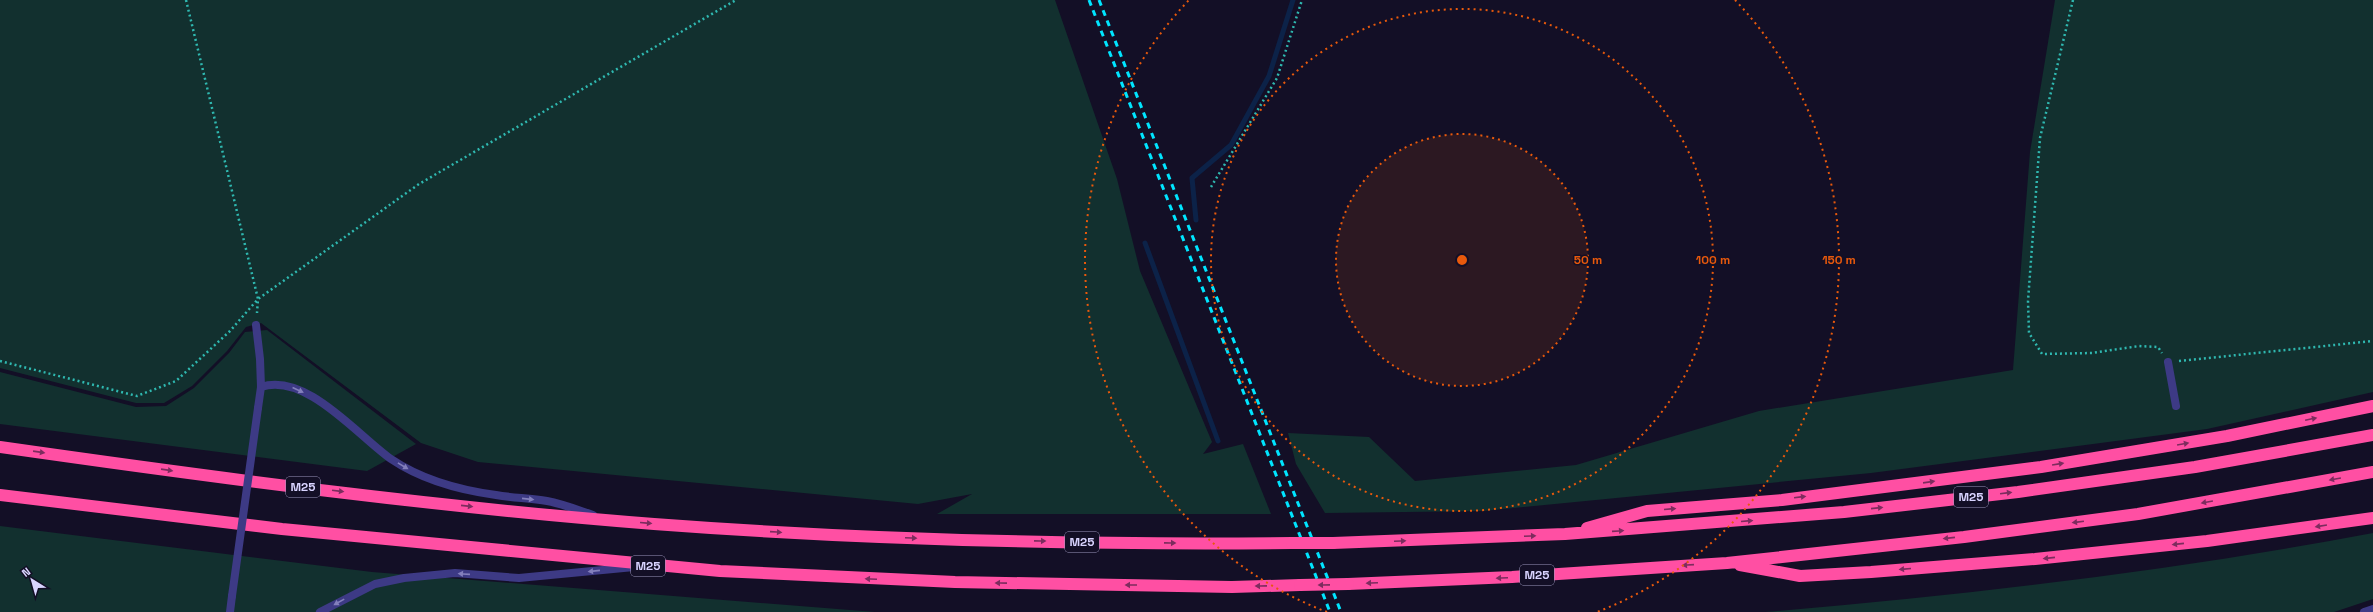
<svg xmlns="http://www.w3.org/2000/svg" width="2373" height="612" font-family="'Space Grotesk',sans-serif">
<style>
.green{fill:#12302f}
.lines{fill:none;stroke-linecap:round;stroke-linejoin:round}
.stream{stroke:#0c2248;stroke-width:5}
.path{stroke:#2fb8b0;stroke-width:2.5;stroke-dasharray:2 3;stroke-linecap:butt}
.service{stroke:#3d3a85;stroke-width:8}
.motorway{stroke:#ff4fa3;stroke-width:12}
.rail{stroke:#00e5ff;stroke-width:3;stroke-dasharray:6 5;stroke-linecap:butt}
.service-bridge{stroke:#3d3a85;stroke-width:8}
.motorway-bridge{stroke:#ff4fa3;stroke-width:12}
.oneway{fill:#837fbc}
.oneway2{fill:#7d2c5e}
.ring{fill:none;stroke:#e8590c;stroke-width:2;stroke-dasharray:2 4}
.labels{text-anchor:middle;dominant-baseline:central;stroke-width:3;stroke-linejoin:round;paint-order:stroke}
.shield{fill:#130f26;stroke:#9e99be;stroke-width:1}
.shield-label{font-size:12px;font-weight:bold;fill:#d9d4ff}
.centre{fill:#e8590c;stroke:#130f26;stroke-width:2}
.ring-label{font-size:12px;text-anchor:middle;font-weight:bold;fill:#e8590c;stroke:#130f26;stroke-width:3;stroke-linejoin:round;paint-order:stroke}
</style>
<rect width="100%" height="100%" fill="#130f26"/>
<!-- green -->
<path class="green" d="M0 0H1055L1117 179 1140 271 1212 442 1203 454 1243 444 1271 514H937L972 494 918 504 478 462 421 443 261 323 246 327 227 351 192 386 164 403H136L0 368Z
M2055 0H2373V392L2207 429 1871 473 1483 511 1325 513 1296 464 1288 433 1369 437 1415 481 1576 465 1759 411 2013 370 2030 152Z
M267 330 416 444 367 471 0 424V372L136 407 166 406 194 388 229 353 245 332Z
M0 526 372 572 875 612H0Z
M2373 533V599L2334 612H1765C1968 595 2172 571 2373 533Z"/>
<g class="lines">
<!-- stream -->
<path class="stream" d="M1196 220 1192 178 1231 145 1269 76 1293 0
M1145 243 1218 441"/>
<!-- path -->
<path class="path" d="M186 0 258 299 257 313
M2073 0 2040 138 2028 301 2029 333 2042 354 2092 353 2139 346 2158 347 2162 353
M1211 187 1277 78 1302 0
M0 361 137 396 176 381 230 331 258 299 419 184 736 0
M2179 361 2373 341"/>
<!-- service -->
<path class="service" d="M256 325 260 359 261 387 258 408
M2168 362 2176 406
M261 387C306 372 357 435 391 459 422 480 459 490 496 495 513 498 530 498 547 501 563 504 578 510 593 515
M230 612 232 596
M320 612 375 584 404 578 455 573 519 578 634 567
M2364 612 2373 609"/>
<!-- motorway -->
<path class="motorway" d="M0 447C217 478 435 507 654 524 866 540 1079 545 1292 543
M0 495 282 529 720 571 955 582 1232 587 1300 585
M1587 528 1647 511 1782 500 2041 467 2227 436 2373 406
M1333 543 1565 534 1844 512 2018 492 2195 467 2373 435
M1740 565 1800 576 1871 572 2035 559 2207 541 2373 518
M1348 584 1512 577 1727 563 1964 537 2138 514 2373 472"/>
<!-- rail -->
<path class="rail" d="M1089 0 1330 612
M1099 0 1341 612"/>
<!-- service-bridge -->
<path class="service-bridge" d="M232 596 258 408"/>
<!-- motorway-bridge -->
<path class="motorway-bridge" d="M1292 543H1333
M1300 585 1348 584"/>
</g>
<!-- one-way arrows -->
<defs><path id="oneway-solid" d="M-6-.8H1V-3.2L6.5 0L1 3.2V.8H-6Z"/></defs>
<g class="oneway">
<use href="#oneway-solid" transform="translate(298 390) rotate(25)"/>
<use href="#oneway-solid" transform="translate(403 466) rotate(31)"/>
<use href="#oneway-solid" transform="translate(528 499) rotate(6)"/>
<use href="#oneway-solid" transform="translate(594 571) rotate(174)"/>
<use href="#oneway-solid" transform="translate(464 574) rotate(-176)"/>
<use href="#oneway-solid" transform="translate(339 602) rotate(151)"/>
</g>
<g class="oneway2">
<use href="#oneway-solid" transform="translate(2311 419) rotate(-12)"/>
<use href="#oneway-solid" transform="translate(2183 444) rotate(-10)"/>
<use href="#oneway-solid" transform="translate(39 452) rotate(8)"/>
<use href="#oneway-solid" transform="translate(2058 464) rotate(-9)"/>
<use href="#oneway-solid" transform="translate(167 470) rotate(8)"/>
<use href="#oneway-solid" transform="translate(2335 479) rotate(170)"/>
<use href="#oneway-solid" transform="translate(1929 482) rotate(-8)"/>
<use href="#oneway-solid" transform="translate(338 491) rotate(7)"/>
<use href="#oneway-solid" transform="translate(2006 493) rotate(-7)"/>
<use href="#oneway-solid" transform="translate(1800 497) rotate(-7)"/>
<use href="#oneway-solid" transform="translate(2207 502) rotate(170)"/>
<use href="#oneway-solid" transform="translate(467 506) rotate(6)"/>
<use href="#oneway-solid" transform="translate(1877 508) rotate(-6)"/>
<use href="#oneway-solid" transform="translate(1670 509) rotate(-5)"/>
<use href="#oneway-solid" transform="translate(1747 521) rotate(-5)"/>
<use href="#oneway-solid" transform="translate(2078 522) rotate(173)"/>
<use href="#oneway-solid" transform="translate(646 523) rotate(5)"/>
<use href="#oneway-solid" transform="translate(2321 526) rotate(171)"/>
<use href="#oneway-solid" transform="translate(1618 531) rotate(-4)"/>
<use href="#oneway-solid" transform="translate(776 532) rotate(4)"/>
<use href="#oneway-solid" transform="translate(1530 536) rotate(-2)"/>
<use href="#oneway-solid" transform="translate(911 538) rotate(2)"/>
<use href="#oneway-solid" transform="translate(1949 538) rotate(174)"/>
<use href="#oneway-solid" transform="translate(1040 541) rotate(1)"/>
<use href="#oneway-solid" transform="translate(1400 541) rotate(-2)"/>
<use href="#oneway-solid" transform="translate(1170 543) rotate(1)"/>
<use href="#oneway-solid" transform="translate(2178 544) rotate(174)"/>
<use href="#oneway-solid" transform="translate(2049 558) rotate(174)"/>
<use href="#oneway-solid" transform="translate(1688 565) rotate(176)"/>
<use href="#oneway-solid" transform="translate(1905 569) rotate(175)"/>
<use href="#oneway-solid" transform="translate(1502 578) rotate(177)"/>
<use href="#oneway-solid" transform="translate(871 579) rotate(-178)"/>
<use href="#oneway-solid" transform="translate(1001 583) rotate(-179)"/>
<use href="#oneway-solid" transform="translate(1372 583) rotate(178)"/>
<use href="#oneway-solid" transform="translate(1131 585) rotate(-180)"/>
<use href="#oneway-solid" transform="translate(1324 585) rotate(179)"/>
<use href="#oneway-solid" transform="translate(1261 586) rotate(179)"/>
</g>
<!-- distance rings -->
<circle cx="1462" cy="260" r="126" fill="#e8590c" fill-opacity=".12"/>
<g class="ring">
<circle cx="1462" cy="260" r="126"/>
<circle cx="1462" cy="260" r="251"/>
<path d="M1327 612A377 377 0 0 1 1189 0M1735 0A377 377 0 0 1 1597 612"/>
</g>
<g class="labels">
<!-- shield labels -->
<g class="shield">
<rect x="286" y="477" width="34" height="20" rx="3"/>
<rect x="1954" y="487" width="34" height="20" rx="3"/>
<rect x="1065" y="532" width="34" height="20" rx="3"/>
<rect x="631" y="556" width="34" height="20" rx="3"/>
<rect x="1520" y="565" width="34" height="20" rx="3"/>
</g>
<g class="shield-label">
<text x="303" y="487">M25</text>
<text x="1971" y="497">M25</text>
<text x="1082" y="542">M25</text>
<text x="648" y="566">M25</text>
<text x="1537" y="575">M25</text>
</g>
</g>
<circle cx="1462" cy="260" r="6" class="centre"/>
<g class="ring-label">
<text x="1588" y="264">50 m</text>
<text x="1713" y="264">100 m</text>
<text x="1839" y="264">150 m</text>
</g>
<!-- north arrow -->
<g transform="translate(32 580) rotate(323)" stroke="#130f26" stroke-width="3" paint-order="stroke">
<path d="M0-3L7 15L0 10L-7 15Z" fill="#d9d4ff"/>
<text y="-6" font-size="11" font-weight="bold" text-anchor="middle" fill="#d9d4ff">N</text>
</g>
</svg>
